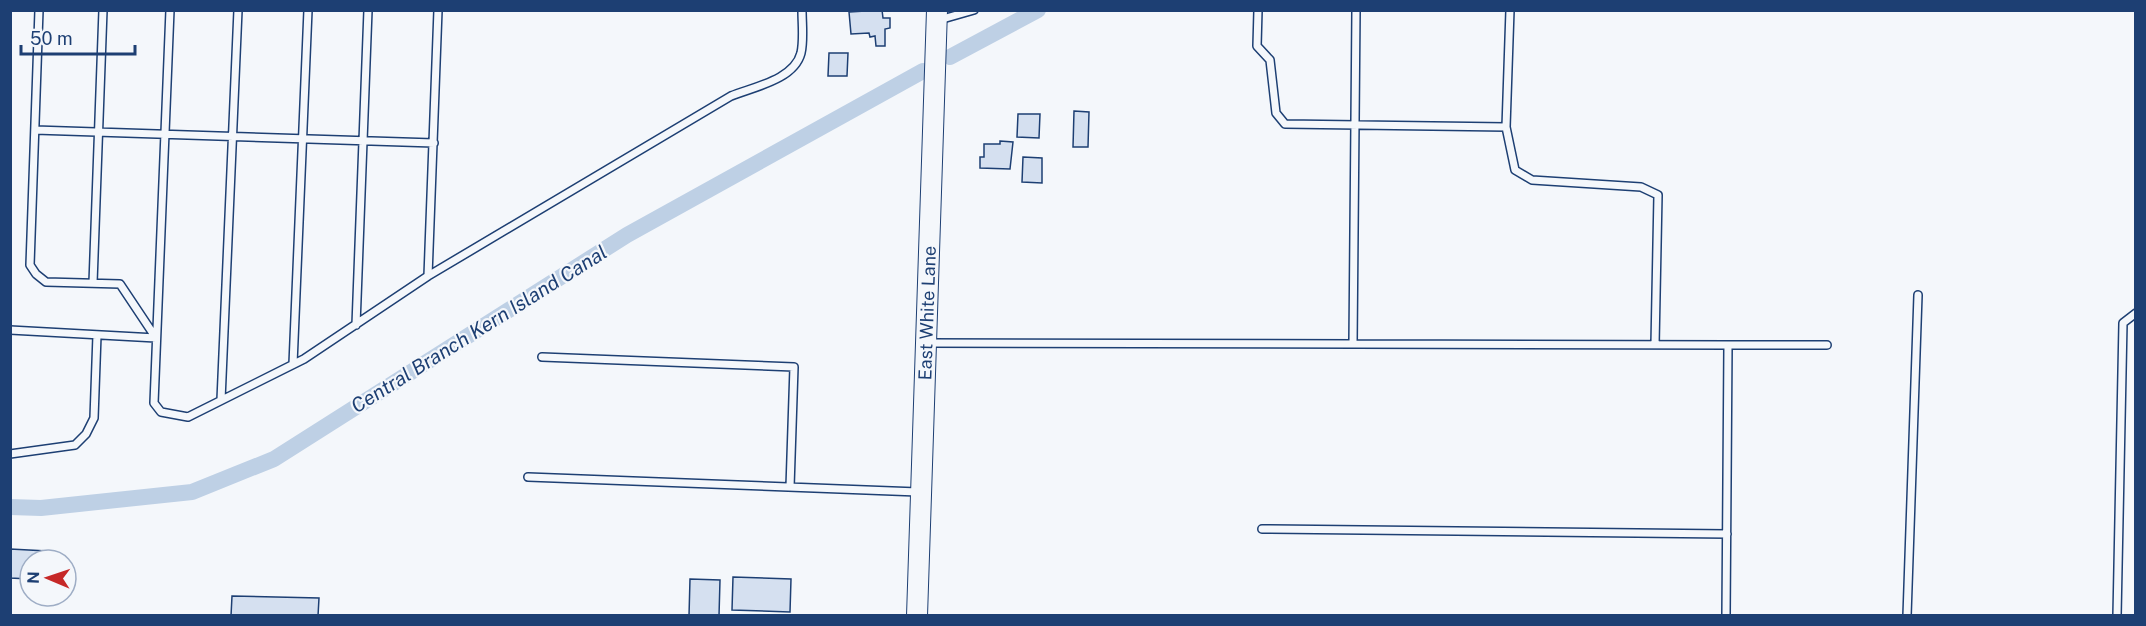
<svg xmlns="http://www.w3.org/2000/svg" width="2146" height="626" font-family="'Public Sans',sans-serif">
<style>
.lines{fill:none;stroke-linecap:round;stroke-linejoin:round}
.canal{stroke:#bed0e5;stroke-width:16}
.building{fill:#d5e0f0;stroke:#1d3f73;stroke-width:1.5}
.lane-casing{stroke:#1d3f73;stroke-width:10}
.secondary-casing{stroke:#1d3f73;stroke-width:22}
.lane{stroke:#f4f7fb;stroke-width:7}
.secondary{stroke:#f4f7fb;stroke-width:20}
.labels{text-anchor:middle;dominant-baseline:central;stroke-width:4.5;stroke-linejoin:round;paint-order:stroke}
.street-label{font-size:18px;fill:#1d3f73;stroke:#f4f7fb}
.water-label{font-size:20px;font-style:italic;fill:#1d3f73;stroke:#f4f7fb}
</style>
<rect width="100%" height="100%" fill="#f4f7fb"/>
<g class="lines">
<!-- canal -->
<path class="canal" d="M950 57 1038 10
M10 507 41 508 192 492 274 459 627 235 923 71"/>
</g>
<!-- building -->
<path class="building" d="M882 10 883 18H890V28L885 29V46H876L875 36 870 37 869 33 851 34 849 12Z
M829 53H848L847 76H828Z
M1074 111 1089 112 1088 147H1073Z
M1018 114H1040L1039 138 1017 137Z
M1000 141 1013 142 1010 169 980 168V157H984V144H1000Z
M1023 157 1042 158V183L1022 182Z
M10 549 47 551 46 560H30V579L10 578Z
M733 577 791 579 790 612 732 610Z
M690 579 720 580 719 616H689Z
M232 596 319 598 318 616H231Z"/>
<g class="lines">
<defs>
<path id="lane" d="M39 10 30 265 36 274 46 282 120 284 156 338
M170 10 154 403 161 412 188 417 304 359 428 276 438 10
M1258 10 1257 46 1270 60 1276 113 1285 124 1506 127
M1510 10 1506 127 1515 170 1532 180 1641 187 1658 195 1655 345
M939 20 974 10
M35 130 434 143
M428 276 731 96C753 87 794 80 801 53 804 40 802 24 802 10
M93 283 103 10
M356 325 368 10
M10 330 156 338
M928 343 1728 345 1726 616
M1353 344 1356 10
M1728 345H1827
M542 357 794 367 790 487
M293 364 308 10
M221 400 238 10
M10 454 75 445 86 434 94 418 97 335
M528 477 918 492
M1262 529 1727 534
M1907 616 1918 295
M2117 616 2123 323 2136 313"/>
<path id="secondary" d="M917 616 937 10"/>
</defs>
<!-- lane casing -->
<use href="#lane" class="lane-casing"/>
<!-- secondary casing -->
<use href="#secondary" class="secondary-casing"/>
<!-- lane -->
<use href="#lane" class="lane"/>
<!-- secondary -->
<use href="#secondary" class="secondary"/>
</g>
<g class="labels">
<!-- street labels -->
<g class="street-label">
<text transform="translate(927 313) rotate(-88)">East White Lane</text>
</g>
<!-- water labels -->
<g class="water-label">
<text transform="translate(479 329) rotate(-32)">Central Branch Kern Island Canal</text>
</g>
</g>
<!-- border -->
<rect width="2146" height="626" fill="none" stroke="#1d3f73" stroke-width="24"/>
<!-- north arrow -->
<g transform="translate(48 578) rotate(272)"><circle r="28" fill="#f4f7fb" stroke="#9eadc5" stroke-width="1.5"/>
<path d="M0-4.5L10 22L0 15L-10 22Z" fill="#c62828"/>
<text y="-9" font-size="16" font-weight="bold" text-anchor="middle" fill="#1d3f73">N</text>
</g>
<!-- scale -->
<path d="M21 45v9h114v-9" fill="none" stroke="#1d3f73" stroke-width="3"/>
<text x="30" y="45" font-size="18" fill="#1d3f73" stroke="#f4f7fb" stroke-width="4.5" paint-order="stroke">50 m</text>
</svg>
